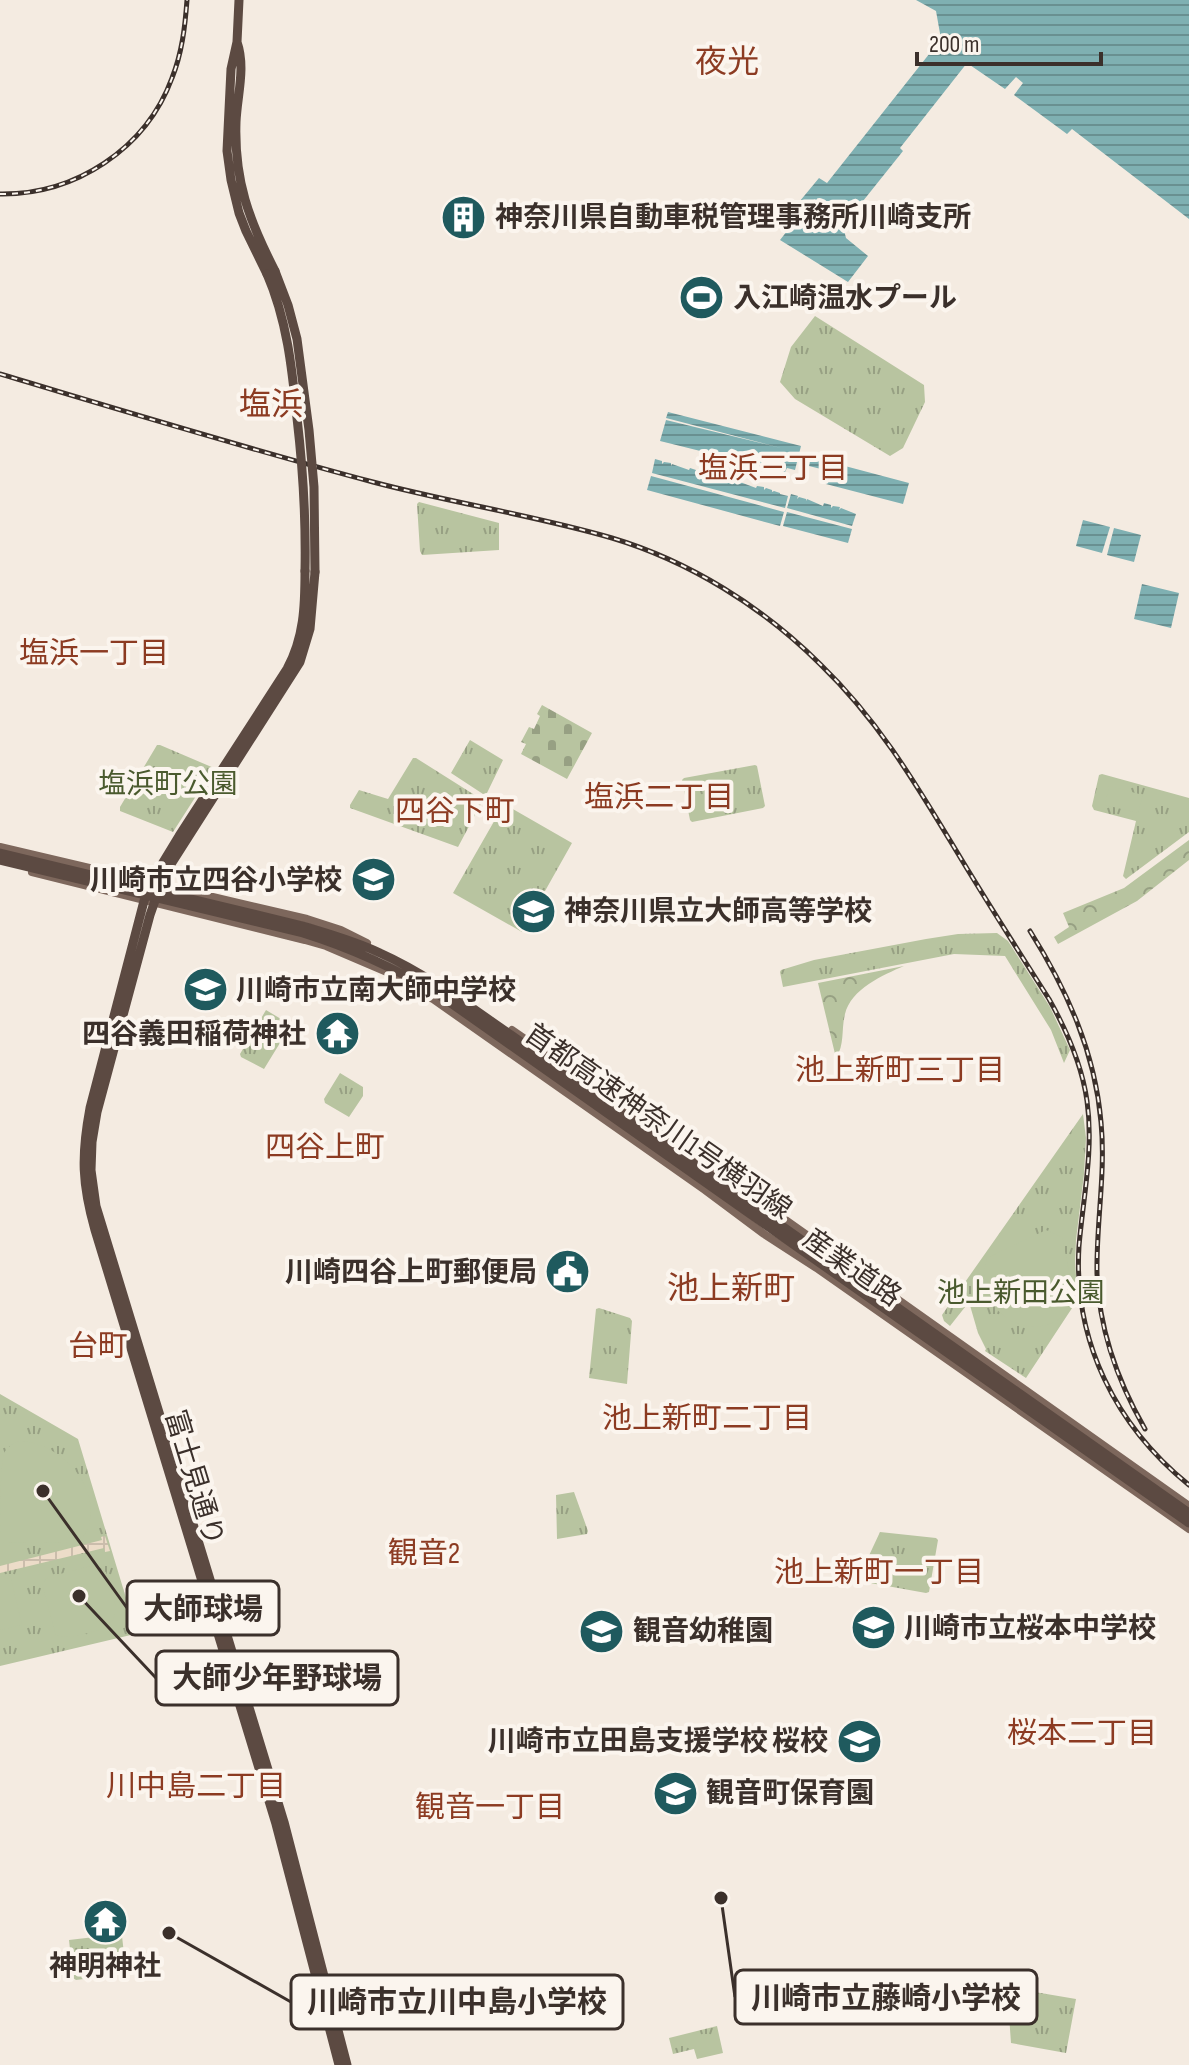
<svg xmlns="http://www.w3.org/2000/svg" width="1189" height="2065" font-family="'Sofia Sans Condensed','Noto Sans JP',sans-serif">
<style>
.grass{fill:url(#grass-tufts)}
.forest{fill:url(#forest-crowns)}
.cemetery{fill:url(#cemetery-stones)}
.pitch{fill:#b8c4a0}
.plaza{fill:url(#plaza-grid)}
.water{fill:url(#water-rules)}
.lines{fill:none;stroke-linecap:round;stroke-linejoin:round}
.major{stroke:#7d675c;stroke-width:8}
.highway{stroke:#5c4a42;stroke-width:9}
.rail-casing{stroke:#3b302b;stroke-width:5}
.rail{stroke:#fbf5ee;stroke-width:2;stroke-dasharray:6;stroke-linecap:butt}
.highway-bridge{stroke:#5c4a42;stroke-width:9}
.labels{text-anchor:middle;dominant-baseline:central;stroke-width:8;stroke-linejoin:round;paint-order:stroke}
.poi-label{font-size:28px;font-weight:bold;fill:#3b302b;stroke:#fbf5ee;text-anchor:start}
.park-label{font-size:28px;fill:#4a5a2e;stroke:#fbf5ee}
.street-label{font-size:28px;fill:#3b302b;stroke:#fbf5ee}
.neighbourhood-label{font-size:30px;fill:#8c3b22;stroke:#fbf5ee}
.quarter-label{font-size:32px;fill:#8c3b22;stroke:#fbf5ee}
.leader{fill:none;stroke:#3b302b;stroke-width:3}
.callout-dot{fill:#3b302b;stroke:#fbf5ee;stroke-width:3}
.callout{fill:#fbf5ee;stroke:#3b302b;stroke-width:3}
.callout-label{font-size:30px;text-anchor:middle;font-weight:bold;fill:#3b302b}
</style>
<defs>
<pattern id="grass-tufts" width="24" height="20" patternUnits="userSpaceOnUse" patternTransform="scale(2)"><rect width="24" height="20" fill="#b8c4a0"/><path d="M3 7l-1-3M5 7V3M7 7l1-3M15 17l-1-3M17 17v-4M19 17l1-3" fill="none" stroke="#97a083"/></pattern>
<pattern id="forest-crowns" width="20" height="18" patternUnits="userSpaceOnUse" patternTransform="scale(2)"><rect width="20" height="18" fill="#b8c4a0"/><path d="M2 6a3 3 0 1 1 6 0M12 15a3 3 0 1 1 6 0" fill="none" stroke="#97a083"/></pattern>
<pattern id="cemetery-stones" width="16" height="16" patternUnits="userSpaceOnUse" patternTransform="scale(2)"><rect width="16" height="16" fill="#b8c4a0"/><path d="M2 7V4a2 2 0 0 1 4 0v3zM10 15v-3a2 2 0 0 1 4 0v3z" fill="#97a083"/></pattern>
<pattern id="plaza-grid" width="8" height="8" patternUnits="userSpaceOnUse" patternTransform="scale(2)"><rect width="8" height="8" fill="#ecdcc8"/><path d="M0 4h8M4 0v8" fill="none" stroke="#cbbdac"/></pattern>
<pattern id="water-rules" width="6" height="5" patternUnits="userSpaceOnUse" patternTransform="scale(2)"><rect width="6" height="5" fill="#7fb0b2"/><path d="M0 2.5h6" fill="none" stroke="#699091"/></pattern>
</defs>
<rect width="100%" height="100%" fill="#f4ebe1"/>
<!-- grass -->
<path class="grass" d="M815 316 924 385 925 402 903 448 890 456 795 399 780 382 791 347Z
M419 502 499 523V550L422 555 420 551 417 504Z
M470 740 503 760 487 793 483 794 451 773Z
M157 745H160L214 768 173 832 120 811V807Z
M413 758H416L481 799 482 802 458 847 350 808V805L359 790 388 799Z
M755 765 757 766 765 806 763 808 692 822 690 820 682 780 684 778Z
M1102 774 1189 798V832L1126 879 1123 876 1136 821 1094 810 1092 806 1099 775Z
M504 804 572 843 522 932 453 893Z
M997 933 1008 941 1050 1007 1070 1050 1064 1063 1051 1030 1005 956 954 954 783 987 780 972 781 970 814 960 926 939 958 934Z
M266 1010 291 1025 264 1069 241 1057 240 1054Z
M340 1073 363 1087V1096L349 1117 325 1103 324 1099Z
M1083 1114 1086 1138 1084 1174 1076 1240 1075 1263 1078 1299 1026 1378 985 1351 986 1349 978 1333 969 1302 950 1326 944 1321 942 1315Z
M599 1308 630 1318 632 1321 627 1384 589 1378 596 1309Z
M0 1394 78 1439 136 1631 135 1634 0 1666Z
M574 1492 588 1531 587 1534 557 1539 556 1495Z
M880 1532 936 1538 938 1540 929 1592 926 1593 859 1581 858 1579Z
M120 1934 122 1936 126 1972 124 1974 76 1980 73 1978 69 1940Z
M1023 1990 1076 1999 1066 2053 1011 2043 1009 2015 1005 1996Z
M717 2026 723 2053 697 2059 694 2049 673 2054 669 2038Z"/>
<!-- forest -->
<path class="forest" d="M1189 840V860L1137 901 1058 944 1054 937 1069 927 1063 913 1124 888Z
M904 966C883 975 851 989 845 1014 841 1030 845 1044 836 1058L818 983Z"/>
<!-- cemetery -->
<path class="cemetery" d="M542 705 592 733 567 779 521 754 526 744 521 742 529 727 534 729 540 716 537 714Z"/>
<!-- pitch -->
<path class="pitch" d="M1109 786 1143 795 1138 813 1105 805Z
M1046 1230 1062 1237 1075 1301C1047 1353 969 1319 987 1258Z
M19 1441C63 1441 110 1496 83 1537L70 1542 0 1543C0 1523 0 1468 4 1453 7 1447 12 1444 19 1441Z
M91 1566 106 1572C115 1604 128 1623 88 1633 76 1636 67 1639 56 1635L42 1584 48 1577Z
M10 1575 22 1625 0 1630V1577Z"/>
<!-- plaza -->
<path class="plaza" d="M105 1536 110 1551 105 1552 104 1548 0 1573V1566L102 1540 101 1537Z"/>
<!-- water -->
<path class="water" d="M916 0H1189V219L1072 129 1067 134 1014 95 1023 83 1016 77 1005 89 967 63 900 148 903 151 843 226 846 238 868 256 848 282 780 240 791 226 785 219 819 178 827 183 941 39 936 11Z
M668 412 801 446 795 470 787 468 785 472 660 441 666 420 781 448 666 418Z
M811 457 909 483 903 504 822 483 825 470 809 466Z
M655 459 662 461V464L664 462 671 463V466L672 464 689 470 690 468 696 470 697 473 698 470 705 472V475L706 473 722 479 723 477 730 479V482L732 479 739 481 738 483 740 482 756 488 757 486 764 487V490L766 488 772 490V492L774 491 780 493V494L788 496 785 508 652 473Z
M651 476 784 512 780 526 647 490Z
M791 494 798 496 797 499 799 497 806 499V501L807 499 823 506 824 503 831 505V508L833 506 840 507 839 510 841 508 856 514 852 526 787 508Z
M787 512 852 529 848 543 783 526Z
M1083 520 1110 527 1102 553 1076 546Z
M1114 528 1141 535 1134 562 1107 555Z
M1142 584 1179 593 1171 628 1134 619Z"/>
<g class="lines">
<!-- major -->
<path class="major" d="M0 847 307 919 341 930 367 943
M32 872 305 940 326 946 394 975 433 999 705 1190 764 1234 818 1269 1189 1529
M512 1030 780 1216 1189 1506"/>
<!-- highway -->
<path class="highway" d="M239 0 237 42 231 69 227 151 231 180 239 213 246 231 267 274
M237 42C246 68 237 96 236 122 234 181 249 220 275 271
M305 571C305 606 304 638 287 669L179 836 151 882 144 901 90 1108C81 1156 82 1184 95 1230L276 1824 339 2065
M315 572 310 629 300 662 164 875 150 915 97 1112 92 1142 91 1170 96 1206 284 1822 347 2065"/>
<defs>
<path id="rail" d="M0 194C75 195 146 149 172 78 182 53 185 27 187 0
M0 374C124 411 248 449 373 482 452 503 533 515 612 538 689 561 763 607 820 664 880 722 917 786 960 857 989 905 1019 952 1049 999 1067 1031 1082 1065 1087 1101 1094 1150 1083 1198 1079 1246 1073 1341 1116 1426 1189 1485
M1030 931C1067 990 1095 1052 1101 1122 1106 1173 1096 1223 1097 1274 1099 1330 1117 1380 1145 1429"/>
</defs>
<!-- rail casing -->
<use href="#rail" class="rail-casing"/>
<!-- rail -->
<use href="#rail" class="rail"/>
<!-- highway-bridge -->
<path class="highway-bridge" d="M275 271 288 305 297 339 309 430 314 487 315 572
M267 274C287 320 292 368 297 418 303 469 306 519 305 571
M0 853 303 926C329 934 355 941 380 953 427 974 469 1006 511 1035L1189 1513
M0 860 303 933C351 948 395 968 438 994L1189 1523"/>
</g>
<!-- icons -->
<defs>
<symbol id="building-disc" viewBox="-11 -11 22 22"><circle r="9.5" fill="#1f5a5e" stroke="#fbf5ee"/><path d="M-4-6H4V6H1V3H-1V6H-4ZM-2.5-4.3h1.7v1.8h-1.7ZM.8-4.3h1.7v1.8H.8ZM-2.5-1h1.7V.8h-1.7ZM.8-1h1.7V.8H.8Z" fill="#fff"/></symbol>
<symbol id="stadium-disc" viewBox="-11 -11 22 22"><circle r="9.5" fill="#1f5a5e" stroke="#fbf5ee"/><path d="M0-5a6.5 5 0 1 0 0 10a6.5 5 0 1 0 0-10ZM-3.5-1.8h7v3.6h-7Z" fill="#fff"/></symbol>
<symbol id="school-disc" viewBox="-11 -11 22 22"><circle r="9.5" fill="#1f5a5e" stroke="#fbf5ee"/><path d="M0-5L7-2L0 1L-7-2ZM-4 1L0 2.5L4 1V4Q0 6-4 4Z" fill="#fff"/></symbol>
<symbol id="temple-disc" viewBox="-11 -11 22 22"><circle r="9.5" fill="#1f5a5e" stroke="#fbf5ee"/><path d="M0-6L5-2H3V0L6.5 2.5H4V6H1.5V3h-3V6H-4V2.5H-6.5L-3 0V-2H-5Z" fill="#fff"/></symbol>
<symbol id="civic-disc" viewBox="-11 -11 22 22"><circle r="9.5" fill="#1f5a5e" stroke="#fbf5ee"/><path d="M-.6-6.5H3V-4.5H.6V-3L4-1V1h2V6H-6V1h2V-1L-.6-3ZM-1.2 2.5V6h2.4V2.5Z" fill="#fff"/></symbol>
</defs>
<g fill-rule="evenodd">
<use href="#building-disc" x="438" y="192" width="51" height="51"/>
<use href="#stadium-disc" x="676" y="272" width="51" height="51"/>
<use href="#school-disc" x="348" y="854" width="51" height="51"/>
<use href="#school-disc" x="508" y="886" width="51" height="51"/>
<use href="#school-disc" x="180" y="964" width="51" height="51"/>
<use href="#temple-disc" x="312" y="1008" width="51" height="51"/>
<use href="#civic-disc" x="542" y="1246" width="51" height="51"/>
<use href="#school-disc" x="848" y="1602" width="51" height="51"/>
<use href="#school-disc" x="576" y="1606" width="51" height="51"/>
<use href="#school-disc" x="834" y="1716" width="51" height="51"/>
<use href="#school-disc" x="650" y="1768" width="51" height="51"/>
<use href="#temple-disc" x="80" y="1896" width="51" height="51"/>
</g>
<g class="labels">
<!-- poi labels -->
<g class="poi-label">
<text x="495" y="217">神奈川県自動車税管理事務所川崎支所</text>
<text x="733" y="298">入江崎温水プール</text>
<text x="342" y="880" text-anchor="end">川崎市立四谷小学校</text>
<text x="564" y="911">神奈川県立大師高等学校</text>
<text x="236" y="990">川崎市立南大師中学校</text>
<text x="306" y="1034" text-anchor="end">四谷義田稲荷神社</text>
<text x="537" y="1272" text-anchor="end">川崎四谷上町郵便局</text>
<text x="904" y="1628">川崎市立桜本中学校</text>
<text x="633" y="1631">観音幼稚園</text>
<text x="828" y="1741" text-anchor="end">川崎市立田島支援学校 桜校</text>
<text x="706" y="1793">観音町保育園</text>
<text x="105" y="1966" text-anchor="middle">神明神社</text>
</g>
<!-- park labels -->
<g class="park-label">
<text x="168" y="784">塩浜町公園</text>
<text x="1021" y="1293">池上新田公園</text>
</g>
<!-- street labels -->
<g class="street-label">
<text transform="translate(658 1122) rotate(35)">首都高速神奈川1号横羽線</text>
<text transform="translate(852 1268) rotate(35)">産業道路</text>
<text transform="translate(194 1478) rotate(73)">富士見通り</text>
</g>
<!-- neighbourhood labels -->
<g class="neighbourhood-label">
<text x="773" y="469">塩浜三丁目</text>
<text x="94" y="654">塩浜一丁目</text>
<text x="659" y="798">塩浜二丁目</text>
<text x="455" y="812">四谷下町</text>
<text x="900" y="1071">池上新町三丁目</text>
<text x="325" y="1148">四谷上町</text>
<text x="98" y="1347">台町</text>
<text x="707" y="1419">池上新町二丁目</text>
<text x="424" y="1554">観音2</text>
<text x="879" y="1573">池上新町一丁目</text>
<text x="1082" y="1734">桜本二丁目</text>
<text x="196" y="1787">川中島二丁目</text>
<text x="490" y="1808">観音一丁目</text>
</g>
<!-- quarter labels -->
<g class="quarter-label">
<text x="727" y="62">夜光</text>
<text x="271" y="405">塩浜</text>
<text x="731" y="1289">池上新町</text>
</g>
</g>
<!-- callouts -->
<path class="leader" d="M43 1491L127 1608M79 1596L156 1678M721 1898L735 1997M169 1933L291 2002"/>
<g class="callout-dot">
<circle cx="43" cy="1491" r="8"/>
<circle cx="79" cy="1596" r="8"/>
<circle cx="721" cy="1898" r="8"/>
<circle cx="169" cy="1933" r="8"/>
</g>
<g class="callout">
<rect x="127" y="1581" width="152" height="54" rx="8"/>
<rect x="156" y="1651" width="242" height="54" rx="8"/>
<rect x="735" y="1970" width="302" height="54" rx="8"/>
<rect x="291" y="1975" width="332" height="54" rx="8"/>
</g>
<g class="callout-label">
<text x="203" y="1619">大師球場</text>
<text x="277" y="1688">大師少年野球場</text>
<text x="886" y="2008">川崎市立藤崎小学校</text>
<text x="457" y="2012">川崎市立川中島小学校</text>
</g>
<!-- scale -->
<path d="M917 52v12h184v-12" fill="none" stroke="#3b302b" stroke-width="4"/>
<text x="929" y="52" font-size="24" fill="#3b302b" stroke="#fbf5ee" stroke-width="6" paint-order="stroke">200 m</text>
</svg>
